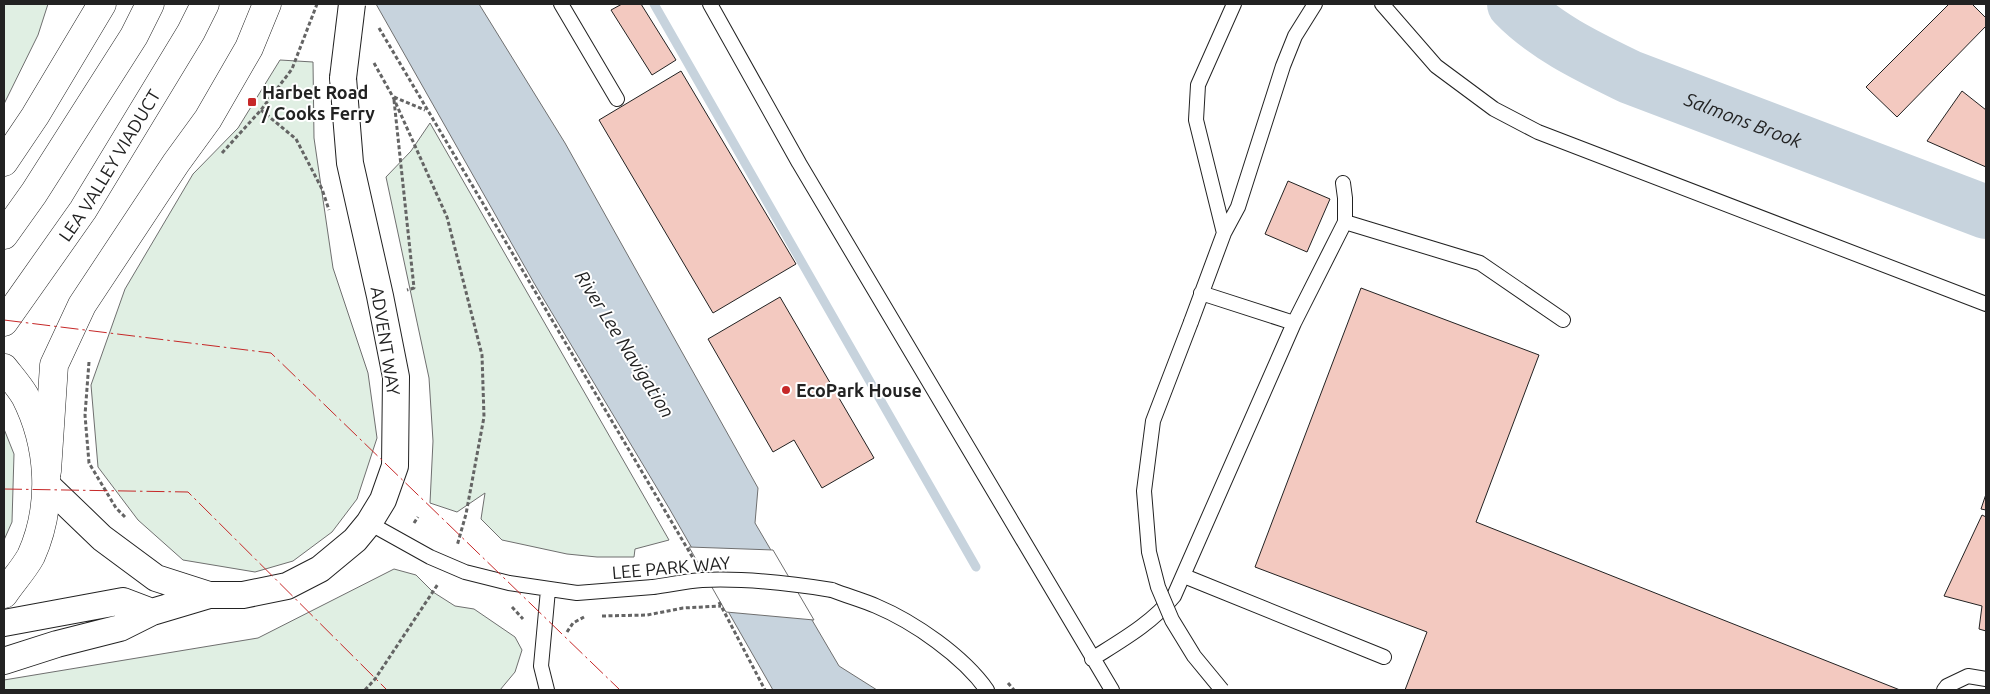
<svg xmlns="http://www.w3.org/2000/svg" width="1990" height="694" font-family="Ubuntu,sans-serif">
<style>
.green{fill:#e0efe3;stroke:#6f6f6f}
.water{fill:#c7d3dd;stroke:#6f6f6f}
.pier{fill:#fff;stroke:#6f6f6f}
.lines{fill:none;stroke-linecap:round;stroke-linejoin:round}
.stream{stroke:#c7d3dd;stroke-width:9}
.river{stroke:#c7d3dd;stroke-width:54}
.building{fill:#f3c9c0;stroke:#222}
.service-casing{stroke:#222;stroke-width:16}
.minor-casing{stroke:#222;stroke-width:28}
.primary-casing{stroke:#222;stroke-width:29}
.trunk-casing{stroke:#222;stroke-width:29}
.path{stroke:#646464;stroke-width:3;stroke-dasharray:4 2.5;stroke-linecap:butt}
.service{stroke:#fff;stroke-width:14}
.minor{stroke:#fff;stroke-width:26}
.primary{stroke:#fff;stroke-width:28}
.trunk{stroke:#fff;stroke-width:28}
.service-bridge-casing{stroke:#222;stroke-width:16;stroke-linecap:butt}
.minor-bridge-casing{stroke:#222;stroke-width:28;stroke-linecap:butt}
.service-bridge{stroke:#fff;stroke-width:14}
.minor-bridge{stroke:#fff;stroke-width:26}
.power{stroke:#c62828;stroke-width:1;stroke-dasharray:18 4 2.5 4;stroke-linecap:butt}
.poi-dot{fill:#c62828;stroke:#fff;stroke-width:2}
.labels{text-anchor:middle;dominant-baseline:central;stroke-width:4;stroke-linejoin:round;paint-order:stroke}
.poi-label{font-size:18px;font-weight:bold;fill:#222;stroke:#fff;text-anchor:start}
.street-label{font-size:18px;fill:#222;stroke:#fff}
.water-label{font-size:19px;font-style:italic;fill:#222;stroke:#fff}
</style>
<rect width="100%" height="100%" fill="#fff"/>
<!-- green -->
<path class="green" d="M4 4H48L38 35 4 104Z
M280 60 313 62 314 138 333 268 368 373 377 438 357 499 332 532 293 561 255 572 183 560 138 520 98 467 91 385 125 289 193 174 238 128Z
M430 123 669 540 635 549 634 557H597L567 554 502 540 481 519 485 493 457 512 430 503 433 441 429 378 386 177 411 151Z
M4 429 14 454 12 522 4 540Z
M394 569 416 575 433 592 455 606 474 609 515 637 522 650 515 672 500 690H4V680L258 638Z"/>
<!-- water -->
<path class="water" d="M376 4H479L565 143 758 488 755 523 839 666 877 690H773L669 508 534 283Z"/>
<!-- pier -->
<path class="pier" d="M689 547 773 550 814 620 726 612Z"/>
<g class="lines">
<!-- stream -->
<path class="stream" d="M654 4 976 567"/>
<!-- river -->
<path class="river" id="s1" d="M1514 4C1546 37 1589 57 1630 77L1986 212"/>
</g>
<!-- building -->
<path class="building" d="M622 4H641L676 60 652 75 611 10Z
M1949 4H1972L1986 18V26L1897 117 1866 87Z
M681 71 796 264 713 313 599 120Z
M1962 91 1986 110V167L1927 141Z
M1288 181 1330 199 1307 252 1265 234Z
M1361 288 1539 355 1476 522 1900 690H1405L1427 632 1255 567Z
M780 297 874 458 822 488 794 440 773 452 708 339Z
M1986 494V510L1981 509Z
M1982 515 1986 517V631L1979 629 1982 606 1944 596Z"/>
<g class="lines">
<defs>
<path id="service" d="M561 4 617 99
M710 4 799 163 1112 690
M1382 4 1436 66 1494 109 1538 132 1986 304
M1345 222 1480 263 1563 320
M1224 233 1238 207 1283 66 1295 36 1315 4
M1201 293 1294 323
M1191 322 1224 233 1196 120 1198 85 1234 4
M369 523 430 557 465 572 509 583 577 593 653 587
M1184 576 1384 657
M832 590C847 596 862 600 876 606 914 622 963 656 987 690
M1092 659C1122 640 1151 624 1174 596L1294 323 1345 222V198L1343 183
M547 690 541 666 548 590
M1944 690 1947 686 1968 676 1986 679"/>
<path id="minor" d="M47 485 102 538 156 578 209 595
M4 623 123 601 152 612
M4 661 57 644 120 628 152 612 209 595H243L287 586 320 569 355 540 369 523 383 500 395 466 396 377 380 296 350 163 343 78"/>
<path id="primary" d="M4 368C11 377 19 386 25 396 50 445 54 505 31 556 24 569 12 582 4 594"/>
<g id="trunk">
<path d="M4 162 35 116 102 4"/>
<path d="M4 235 34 193 134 36 150 4"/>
<path id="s2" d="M4 322 83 210 191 32 205 4"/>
<path d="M47 471 54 365 82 305 176 163 208 119 249 48 267 4"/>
</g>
</defs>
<!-- service casing -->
<use href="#service" class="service-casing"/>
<!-- minor casing -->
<use href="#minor" class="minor-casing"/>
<!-- primary casing -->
<use href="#primary" class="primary-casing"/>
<!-- trunk casing -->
<use href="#trunk" class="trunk-casing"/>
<!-- path -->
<path class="path" d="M379 28 693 558
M374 63 393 97 447 217 482 355 484 417 466 514 457 546
M394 97 425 110
M394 100 414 288 407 290
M261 110 296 139 322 189 329 210
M222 153 261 110 292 69 317 4
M89 362 85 415 89 463 116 508 125 517
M414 523 418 517
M719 602 765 690
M512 607 523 619
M602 616 647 615 683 608 721 606
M567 632 573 623 584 617
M1008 683 1014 690
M365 690 375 679 438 584"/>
<!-- service -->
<use href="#service" class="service"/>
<!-- minor -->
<use href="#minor" class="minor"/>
<!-- primary -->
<use href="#primary" class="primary"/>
<!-- trunk -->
<use href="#trunk" class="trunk"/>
<defs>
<path id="service-bridge" d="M1191 322 1153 421 1144 491 1149 552 1158 587 1172 620 1194 656 1222 690
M653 587C669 585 686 581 702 580 746 578 789 583 832 590"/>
<path id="minor-bridge" d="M343 78 352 4"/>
</defs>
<!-- service-bridge casing -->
<use href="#service-bridge" class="service-bridge-casing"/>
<!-- minor-bridge casing -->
<use href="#minor-bridge" class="minor-bridge-casing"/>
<!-- service-bridge -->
<use href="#service-bridge" class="service-bridge"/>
<!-- minor-bridge -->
<use href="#minor-bridge" class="minor-bridge"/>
<!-- power -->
<path class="power" d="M4 320 271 353 620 690
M4 489 188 492 387 690"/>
</g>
<!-- markers -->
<g class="poi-dot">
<rect x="247" y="97" width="10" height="10" rx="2.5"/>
<circle cx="786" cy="390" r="5"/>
</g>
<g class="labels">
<!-- poi labels -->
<g class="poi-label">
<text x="262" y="92">Harbet Road<tspan x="262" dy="21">/ Cooks Ferry</tspan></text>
<text x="796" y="390">EcoPark House</text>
</g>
<!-- street labels -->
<g class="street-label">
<text stroke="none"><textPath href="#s2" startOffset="189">LEA VALLEY VIADUCT</textPath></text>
<text transform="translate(386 341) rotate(81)">ADVENT WAY</text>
<text transform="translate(671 567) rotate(-5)">LEE PARK WAY</text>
</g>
<!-- water labels -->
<g class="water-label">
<text stroke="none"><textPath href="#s1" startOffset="259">Salmons Brook</textPath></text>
<text transform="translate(625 344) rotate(58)">River Lee Navigation</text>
</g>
</g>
<!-- border -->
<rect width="1990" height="694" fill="none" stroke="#222222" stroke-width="10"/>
</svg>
